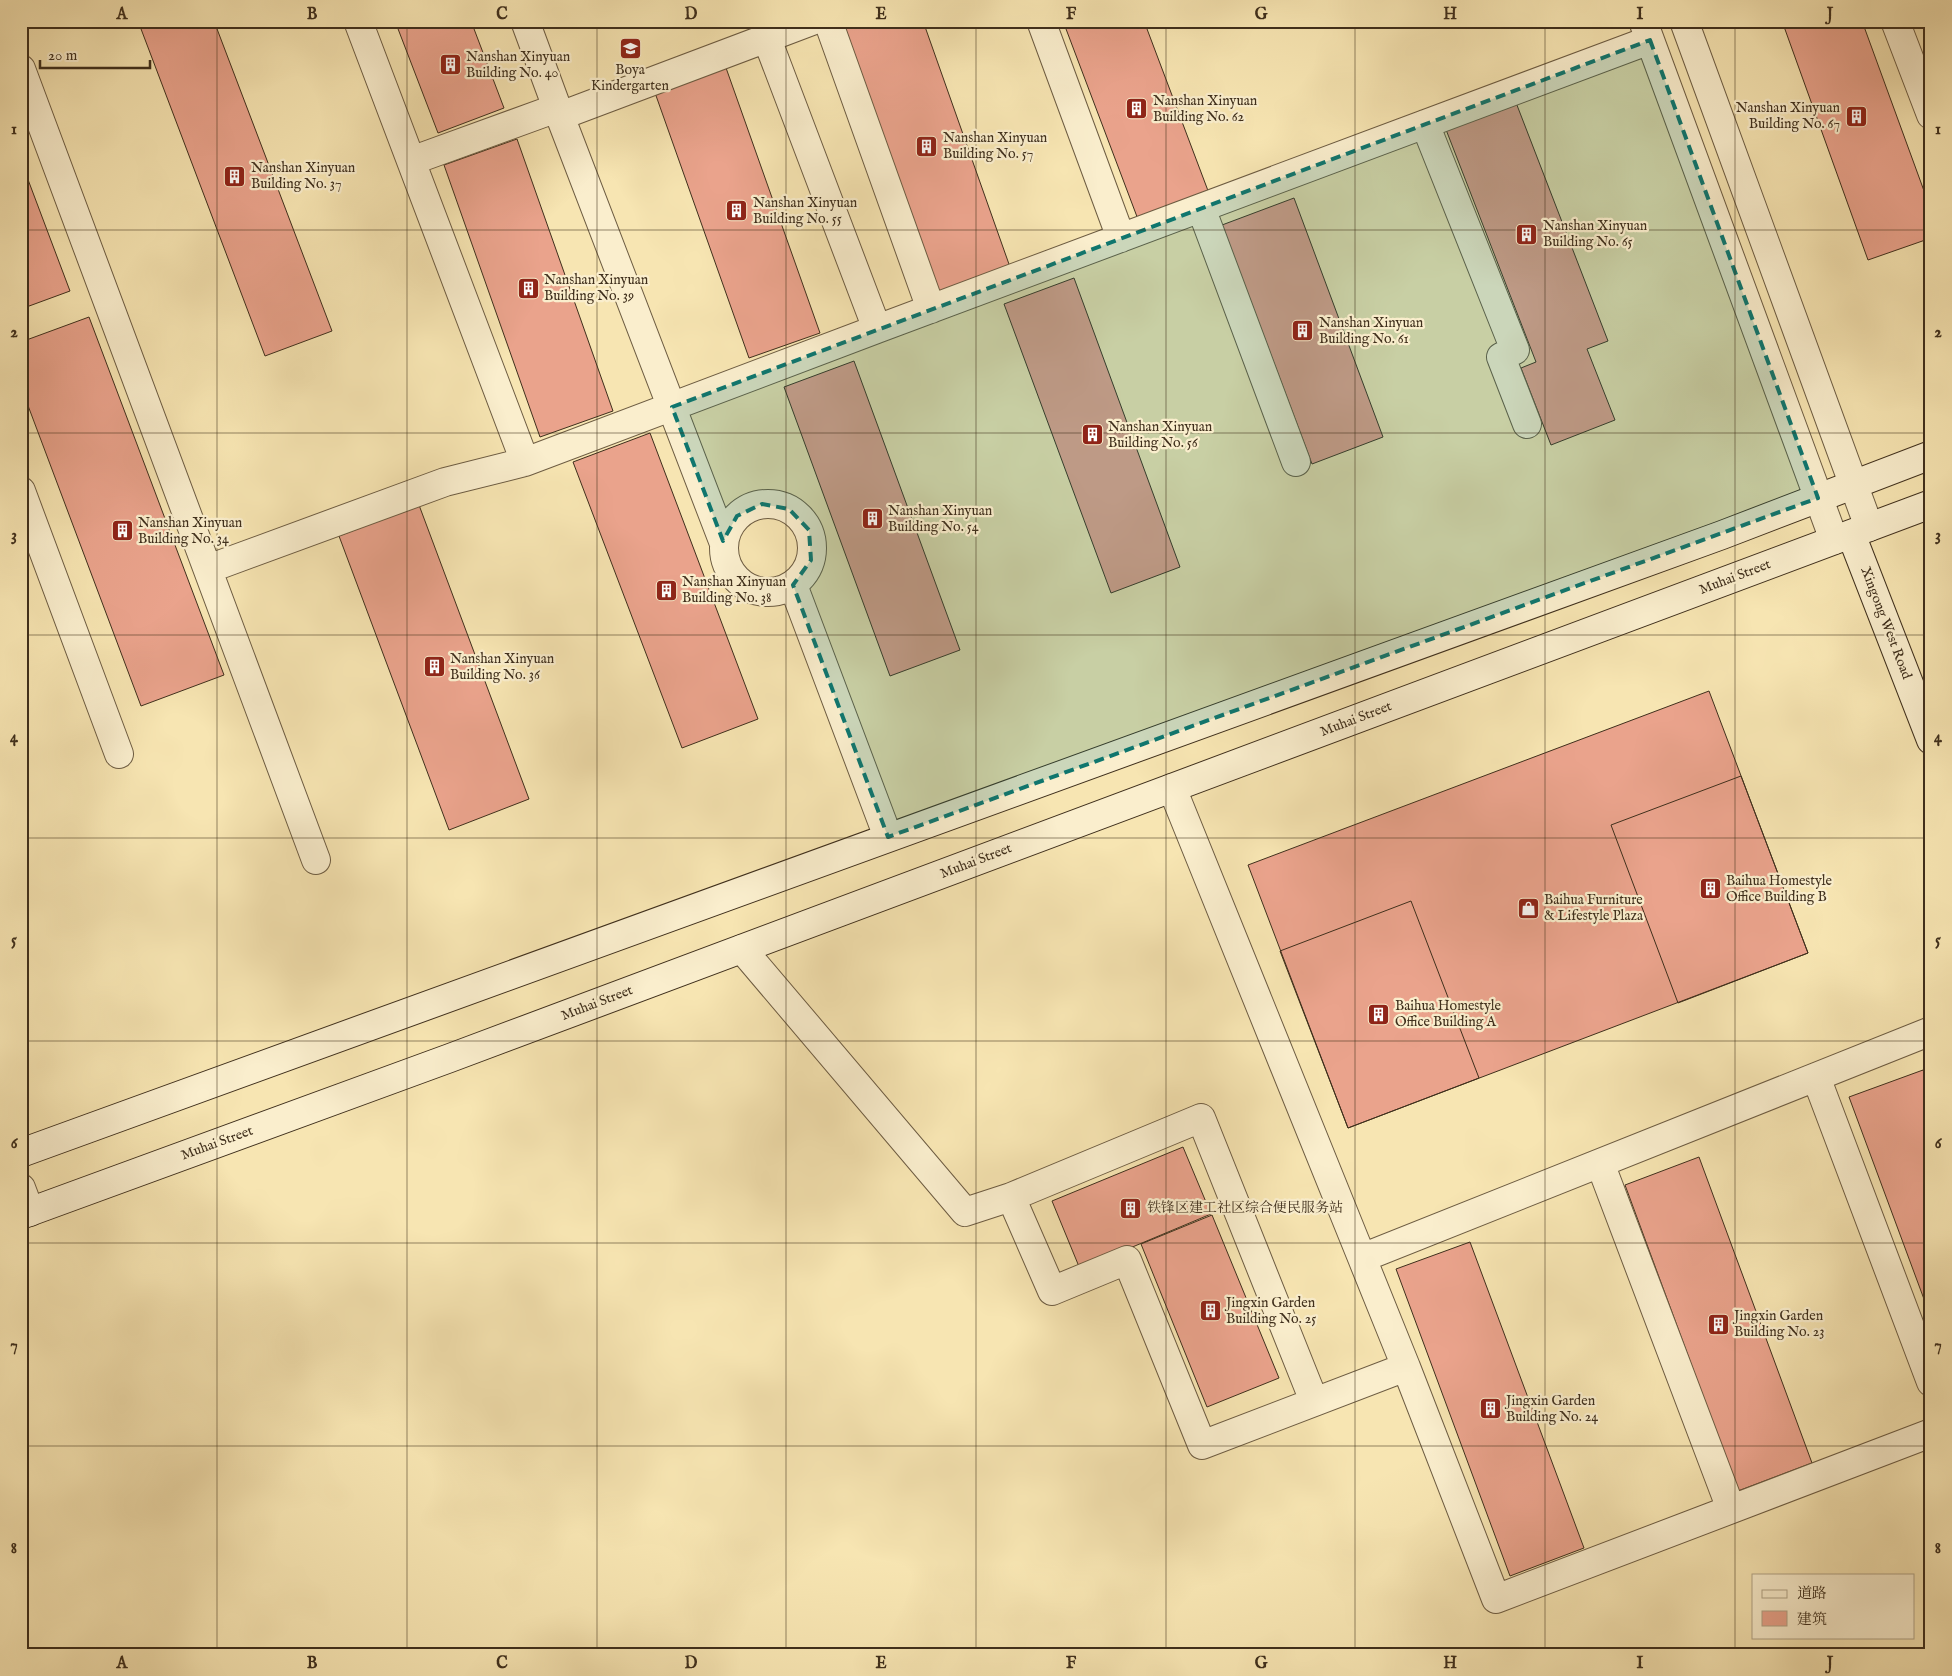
<svg xmlns="http://www.w3.org/2000/svg" width="1952" height="1676" font-family="'IM FELL English','Noto Serif SC',serif">
<style>
.building{fill:#eaa38c;stroke:#3f2f1c}
.lines{fill:none;stroke-linecap:round;stroke-linejoin:round}
.street-casing{stroke:#6d5c42;stroke-width:30}
.secondary-casing{stroke:#3f2f1c;stroke-width:30}
.street{stroke:#faeecd;stroke-width:28}
.secondary{stroke:#faeecd;stroke-width:28}
.marked{fill:#0f766e;fill-opacity:0.2;stroke:#0f766e;stroke-width:4;stroke-dasharray:10 6;stroke-linejoin:round}
.grid{fill:none;stroke:#3f2f1c;stroke-width:1;stroke-opacity:0.55}
.labels{text-anchor:middle;dominant-baseline:central;stroke-width:4.5;stroke-linejoin:round;paint-order:stroke}
.poi-label{font-size:14px;fill:#3f2f1c;stroke:#faeecd;text-anchor:start}
.street-label{font-size:14px;fill:#3f2f1c;stroke:#faeecd}
.neatline{fill:none;stroke:#3f2f1c;stroke-width:2}
.grid-label{font-size:16px;text-anchor:middle;font-weight:bold;fill:#3f2f1c}
</style>
<rect width="100%" height="100%" fill="#f7e5b2"/>
<filter id="stains"><feTurbulence type="fractalNoise" baseFrequency=".004" numOctaves="4"/><feColorMatrix values="0 0 0 0 .2 0 0 0 0 .09 0 0 0 0 .02 0 0 0 .5 -.17"/></filter>
<radialGradient id="worn" r=".72"><stop offset=".6" stop-color="#630" stop-opacity="0"/><stop offset="1" stop-color="#630" stop-opacity=".3"/></radialGradient>
<!-- building -->
<path class="building" d="M138 21H214L332 331 265 356Z
M395 21H471L504 108 438 133Z
M854 21H923L1010 267 939 292 844 25Z
M1063 21H1144L1210 196 1139 222Z
M1782 21H1862L1931 210V238L1868 260Z
M725 65 820 333 749 358 654 90Z
M1515 100 1608 341 1587 349 1615 420 1551 445 1521 368 1536 362 1445 127Z
M517 139 613 411 540 437 444 165Z
M21 161 70 291 21 309Z
M1294 198 1383 437 1312 464 1222 225Z
M1074 278 1180 567 1111 593 1004 304Z
M89 317 224 675 141 706 21 387V342Z
M854 361 960 650 890 676 784 387Z
M650 433 758 719 682 748 573 462Z
M419 505 529 799 449 830 339 536Z
M1709 691 1808 953 1348 1128 1248 865Z
M1741 776 1808 953 1678 1003 1611 825Z
M1411 901 1479 1078 1348 1128 1280 951Z
M1923 1070 1931 1092V1318L1849 1097Z
M1183 1147 1211 1214 1080 1269 1052 1201Z
M1699 1157 1812 1463 1738 1491 1625 1185Z
M1212 1215 1279 1378 1207 1407 1141 1244Z
M1470 1242 1584 1548 1510 1576 1396 1269Z"/>
<g class="lines">
<defs>
<path id="street" d="M358 21 525 462
M525 21 560 116 723 541
M828 21 931 309
M1041 21 1121 238
M1643 21 1834 540
M1684 21 1869 527
M1895 21 1931 115
M767 39 877 329 1650 40
M21 69 316 860
M560 116 812 21
M1425 124 1515 350 1501 357 1527 424
M411 161 557 108
M1201 208 1296 462
M21 491 119 754
M724 548a44 44 0 1 1 88 0a44 44 0 1 1-88 0Z
M208 569 445 482 525 462 877 329
M793 585 888 837
M1172 788 1362 1258
M742 949 965 1212 1011 1197 1052 1291 1127 1260 1202 1445 1406 1367 1362 1258 1931 1031
M1816 1077 1931 1382
M1600 1163 1731 1509
M21 1188 30 1212
M1011 1197 1201 1118 1314 1401
M1406 1367 1496 1599 1931 1433"/>
<path id="secondary" d="M1851 534 1931 740
M21 1153 1722 535 1931 455
M21 1215 450 1058 1931 504"/>
</defs>
<!-- street casing -->
<use href="#street" class="street-casing"/>
<!-- secondary casing -->
<use href="#secondary" class="secondary-casing"/>
<!-- street -->
<use href="#street" class="street"/>
<!-- secondary -->
<use href="#secondary" class="secondary"/>
</g>
<!-- marked area -->
<path class="marked" d="M1650 40 1818 498 888 837 793 585 811 560 809 530 789 509 762 504 737 516 723 541 672 407Z"/>
<!-- grid -->
<path class="grid" d="M217 21V1655M407 21V1655M597 21V1655M786 21V1655M976 21V1655M1166 21V1655M1355 21V1655M1545 21V1655M1735 21V1655M21 230H1931M21 433H1931M21 635H1931M21 838H1931M21 1041H1931M21 1243H1931M21 1446H1931"/>
<!-- icons -->
<defs>
<symbol id="school-square" viewBox="-11 -11 22 22"><rect x="-9" y="-9" width="18" height="18" rx="4" fill="#8f2418" stroke="#faeecd"/><path d="M0-5L7-2L0 1L-7-2ZM-4 1L0 2.5L4 1V4Q0 6-4 4Z" fill="#fff"/></symbol>
<symbol id="building-square" viewBox="-11 -11 22 22"><rect x="-9" y="-9" width="18" height="18" rx="4" fill="#8f2418" stroke="#faeecd"/><path d="M-4-6H4V6H1V3H-1V6H-4ZM-2.5-4.3h1.7v1.8h-1.7ZM.8-4.3h1.7v1.8H.8ZM-2.5-1h1.7V.8h-1.7ZM.8-1h1.7V.8H.8Z" fill="#fff"/></symbol>
<symbol id="shop-square" viewBox="-11 -11 22 22"><rect x="-9" y="-9" width="18" height="18" rx="4" fill="#8f2418" stroke="#faeecd"/><path d="M-5-2.5h2.3a2.7 3.5 0 0 1 5.4 0H5L5.5 6h-11ZM-1.5-2.5h3a1.5 2.3 0 0 0-3 0Z" fill="#fff"/></symbol>
</defs>
<g fill-rule="evenodd">
<use href="#school-square" x="618" y="36" width="25" height="25"/>
<use href="#building-square" x="438" y="52" width="25" height="25"/>
<use href="#building-square" x="1124" y="96" width="25" height="25"/>
<use href="#building-square" x="1844" y="104" width="25" height="25"/>
<use href="#building-square" x="914" y="134" width="25" height="25"/>
<use href="#building-square" x="222" y="164" width="25" height="25"/>
<use href="#building-square" x="724" y="198" width="25" height="25"/>
<use href="#building-square" x="1514" y="222" width="25" height="25"/>
<use href="#building-square" x="516" y="276" width="25" height="25"/>
<use href="#building-square" x="1290" y="318" width="25" height="25"/>
<use href="#building-square" x="1080" y="422" width="25" height="25"/>
<use href="#building-square" x="860" y="506" width="25" height="25"/>
<use href="#building-square" x="110" y="518" width="25" height="25"/>
<use href="#building-square" x="654" y="578" width="25" height="25"/>
<use href="#building-square" x="422" y="654" width="25" height="25"/>
<use href="#building-square" x="1698" y="876" width="25" height="25"/>
<use href="#shop-square" x="1516" y="896" width="25" height="25"/>
<use href="#building-square" x="1366" y="1002" width="25" height="25"/>
<use href="#building-square" x="1118" y="1196" width="25" height="25"/>
<use href="#building-square" x="1198" y="1298" width="25" height="25"/>
<use href="#building-square" x="1706" y="1312" width="25" height="25"/>
<use href="#building-square" x="1478" y="1396" width="25" height="25"/>
</g>
<g class="labels">
<!-- poi labels -->
<g class="poi-label">
<text x="466" y="57">Nanshan Xinyuan<tspan x="466" dy="16">Building No. 40</tspan></text>
<text x="630" y="70" text-anchor="middle">Boya<tspan x="630" dy="16">Kindergarten</tspan></text>
<text x="1153" y="101">Nanshan Xinyuan<tspan x="1153" dy="16">Building No. 62</tspan></text>
<text x="1840" y="108" text-anchor="end">Nanshan Xinyuan<tspan x="1840" dy="16">Building No. 67</tspan></text>
<text x="943" y="138">Nanshan Xinyuan<tspan x="943" dy="16">Building No. 57</tspan></text>
<text x="251" y="168">Nanshan Xinyuan<tspan x="251" dy="16">Building No. 37</tspan></text>
<text x="753" y="203">Nanshan Xinyuan<tspan x="753" dy="16">Building No. 55</tspan></text>
<text x="1543" y="226">Nanshan Xinyuan<tspan x="1543" dy="16">Building No. 65</tspan></text>
<text x="544" y="280">Nanshan Xinyuan<tspan x="544" dy="16">Building No. 39</tspan></text>
<text x="1319" y="323">Nanshan Xinyuan<tspan x="1319" dy="16">Building No. 61</tspan></text>
<text x="1108" y="427">Nanshan Xinyuan<tspan x="1108" dy="16">Building No. 56</tspan></text>
<text x="888" y="511">Nanshan Xinyuan<tspan x="888" dy="16">Building No. 54</tspan></text>
<text x="138" y="523">Nanshan Xinyuan<tspan x="138" dy="16">Building No. 34</tspan></text>
<text x="682" y="582">Nanshan Xinyuan<tspan x="682" dy="16">Building No. 38</tspan></text>
<text x="450" y="659">Nanshan Xinyuan<tspan x="450" dy="16">Building No. 36</tspan></text>
<text x="1726" y="881">Baihua Homestyle<tspan x="1726" dy="16">Office Building B</tspan></text>
<text x="1544" y="900">Baihua Furniture<tspan x="1544" dy="16">&amp; Lifestyle Plaza</tspan></text>
<text x="1395" y="1006">Baihua Homestyle<tspan x="1395" dy="16">Office Building A</tspan></text>
<text x="1147" y="1208">铁锋区建工社区综合便民服务站</text>
<text x="1226" y="1303">Jingxin Garden<tspan x="1226" dy="16">Building No. 25</tspan></text>
<text x="1734" y="1316">Jingxin Garden<tspan x="1734" dy="16">Building No. 23</tspan></text>
<text x="1506" y="1401">Jingxin Garden<tspan x="1506" dy="16">Building No. 24</tspan></text>
</g>
<!-- street labels -->
<g class="street-label">
<text transform="translate(1735 577) rotate(-21)">Muhai Street</text>
<text transform="translate(1886 623) rotate(69)">Xingong West Road</text>
<text transform="translate(1356 719) rotate(-21)">Muhai Street</text>
<text transform="translate(976 861) rotate(-21)">Muhai Street</text>
<text transform="translate(597 1003) rotate(-21)">Muhai Street</text>
<text transform="translate(217 1143) rotate(-20)">Muhai Street</text>
</g>
</g>
<!-- margin -->
<rect width="1952" height="1676" fill="none" stroke="#f7e5b2" stroke-width="55"/>
<!-- legend -->
<rect x="1752" y="1574" width="162" height="65" fill="#faeecd" stroke="#afa286"/>
<rect x="1762" y="1590" width="25" height="8" fill="#faeecd" stroke="#afa286"/>
<text x="1797" y="1598" font-size="15" fill="#3f2f1c">道路</text>
<rect x="1762" y="1611" width="25" height="15" fill="#eaa38c" stroke="#afa286"/>
<text x="1797" y="1624" font-size="15" fill="#3f2f1c">建筑</text>
<!-- scale -->
<path d="M40 60v8h110v-8" fill="none" stroke="#3f2f1c" stroke-width="2.5"/>
<text x="48" y="60" font-size="15" fill="#3f2f1c" stroke="#faeecd" stroke-width="4" paint-order="stroke">20 m</text>
<rect x="28" y="28" width="1896" height="1620" class="neatline"/>
<g class="grid-label">
<text x="122" y="19">A</text>
<text x="312" y="19">B</text>
<text x="502" y="19">C</text>
<text x="691" y="19">D</text>
<text x="881" y="19">E</text>
<text x="1071" y="19">F</text>
<text x="1261" y="19">G</text>
<text x="1450" y="19">H</text>
<text x="1640" y="19">I</text>
<text x="1830" y="19">J</text>
<text x="14" y="134">1</text>
<text x="1938" y="134">1</text>
<text x="14" y="337">2</text>
<text x="1938" y="337">2</text>
<text x="14" y="540">3</text>
<text x="1938" y="540">3</text>
<text x="14" y="742">4</text>
<text x="1938" y="742">4</text>
<text x="14" y="945">5</text>
<text x="1938" y="945">5</text>
<text x="14" y="1148">6</text>
<text x="1938" y="1148">6</text>
<text x="14" y="1350">7</text>
<text x="1938" y="1350">7</text>
<text x="14" y="1553">8</text>
<text x="1938" y="1553">8</text>
<text x="122" y="1668">A</text>
<text x="312" y="1668">B</text>
<text x="502" y="1668">C</text>
<text x="691" y="1668">D</text>
<text x="881" y="1668">E</text>
<text x="1071" y="1668">F</text>
<text x="1261" y="1668">G</text>
<text x="1450" y="1668">H</text>
<text x="1640" y="1668">I</text>
<text x="1830" y="1668">J</text>
</g>
<rect width="100%" height="100%" filter="url(#stains)"/>
<rect width="100%" height="100%" fill="url(#worn)"/>
</svg>
